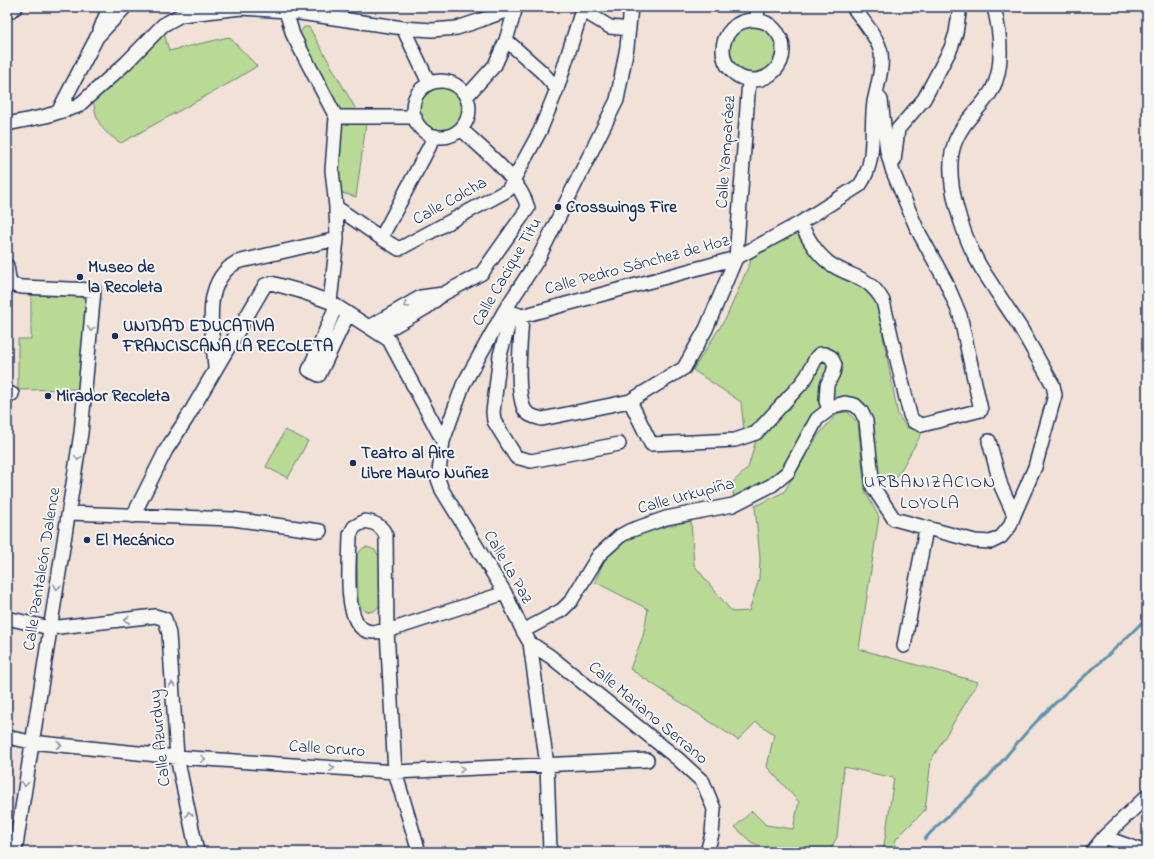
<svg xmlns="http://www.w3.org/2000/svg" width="1154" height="859" font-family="'Indie Flower',sans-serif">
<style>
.green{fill:#b8da94;stroke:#6a8479}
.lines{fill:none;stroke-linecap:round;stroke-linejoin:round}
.stream{stroke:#5c93af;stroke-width:3}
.minor-casing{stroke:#1b2f5e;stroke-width:16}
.minor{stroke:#f6f6f2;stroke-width:13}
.oneway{stroke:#8892a8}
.poi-dot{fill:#1b2f5e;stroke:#f6f6f2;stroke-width:1.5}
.labels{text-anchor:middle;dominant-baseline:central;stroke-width:4;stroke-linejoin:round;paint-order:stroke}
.street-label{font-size:17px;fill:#1b2f5e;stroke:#f6f6f2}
.poi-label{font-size:17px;font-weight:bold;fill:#1b2f5e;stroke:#f6f6f2;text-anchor:start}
.neighbourhood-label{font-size:18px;letter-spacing:1px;fill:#1b2f5e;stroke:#f6f6f2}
</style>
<rect width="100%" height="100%" fill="#f1e1d7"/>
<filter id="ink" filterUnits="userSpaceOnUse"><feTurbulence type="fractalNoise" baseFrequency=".025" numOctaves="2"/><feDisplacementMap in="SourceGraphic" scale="8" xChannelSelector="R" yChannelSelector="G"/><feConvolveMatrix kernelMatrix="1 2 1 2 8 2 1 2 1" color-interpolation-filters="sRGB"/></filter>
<g filter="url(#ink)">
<!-- green -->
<path class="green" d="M728 50a25 25 0 1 1 50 0a25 25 0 1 1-50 0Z
M304 27H309L358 113 339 112 298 36Z
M163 29 169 51 229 37 257 66 233 81 121 143C100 130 96 122 93 98Z
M417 107a23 23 0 1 1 46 0a23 23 0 1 1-46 0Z
M344 122 366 124 356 197 342 193 338 174 340 127Z
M797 231 817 262 860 285 877 304 898 415 907 428 923 431 897 477 876 479 864 413 825 404 805 424 789 459 774 475 734 500 732 483 748 468 756 440 744 430 741 402 693 370 727 316 752 258Z
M31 295 84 297 88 300 79 389 18 390V339H31Z
M848 412 858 423 865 491 879 517 859 649 978 682 931 760 925 810 896 839 894 852H883L894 778 844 767 837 837 829 852H774L751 842 735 827 752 811 766 825 793 829 799 802 767 767 774 734 756 722 738 740 630 669 643 636 648 609 595 582C600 569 607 552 619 543 633 533 673 525 691 521L694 565 732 612 749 611 759 579 760 558 755 506 784 492 819 434 838 413Z
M285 430 308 441 288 478 266 467Z
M367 547 375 550 380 558V604C376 612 370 614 362 609L358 602 357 555 363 548Z"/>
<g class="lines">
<!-- stream -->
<path class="stream" d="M925 839C940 820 960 807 976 790 997 769 1014 745 1034 724 1070 686 1112 655 1147 617"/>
<defs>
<path id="minor" d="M580 7 582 10 610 27 629 29
M994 7C1000 32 1005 66 992 90 981 109 961 122 954 145 943 179 963 236 980 266 993 287 1007 307 1020 327 1031 346 1042 366 1053 385L1055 395 1035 467 1014 515
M286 11 293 35 336 117 332 170 336 207 337 239 330 302
M7 13 16 7
M723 50a30 30 0 1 1 60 0a30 30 0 1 1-60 0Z
M757 20 758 7
M403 28 429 83
M100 30 109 7
M506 40 542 72 557 89
M413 109a28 28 0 1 1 56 0a28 28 0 1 1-56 0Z
M466 97 495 65 506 40 516 7
M58 112 97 37 125 7
M336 117H415
M7 124 46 116 78 106 126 63 163 25 181 15 241 8 286 11 403 28 432 30 457 28 481 20 503 12 507 7
M894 161 898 129 924 99 951 48 956 33 960 7
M336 207 381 238 399 249 508 190 540 131 557 89 582 10
M800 223C808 238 815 252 829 263 850 278 868 274 883 301L910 415 913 421 922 425 981 410 960 315 946 282 917 229 893 172 887 151 881 100 876 94
M381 238 435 136
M7 266 10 285
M7 284 22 287 94 290 81 433 15 852
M336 306 309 370 319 375 348 314
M505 310 522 316 736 258 800 223 860 185C877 161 870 130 874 102 877 87 883 69 881 54 880 40 861 18 853 7
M512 313 500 355 493 412 494 421 516 457 531 461 619 444
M522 316C521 340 515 387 524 409 528 416 535 417 542 419L630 401 684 368 706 329 736 258 749 80
M369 327 421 297 443 294
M380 334 427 307 443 294 482 273 528 208C520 178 483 150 461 129
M215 368C213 332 200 283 237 262L337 239
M7 393 12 394
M630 401 651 444 735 440 756 433 801 384 807 376 816 358 820 354H825L831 357 835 365 833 373 827 385 826 401 829 409
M69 513 233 519 320 531
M133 516 166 450 187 418 265 285 271 283 300 291 330 302 389 340 443 441
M7 618 50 628 155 616 165 619 169 634 177 757 197 852
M523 631 562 610 571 601 599 555 620 536 629 531 666 518 733 505 772 485 788 472 817 419 834 406 845 403 855 405 861 411 866 421 873 487 894 519 975 541 991 542 1001 537 1010 526 1014 515 1001 486 989 441
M530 643 551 657 678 759 703 782 714 809 712 834 707 852
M904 646 926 529
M7 737 31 742 177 757 395 772 647 760
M1104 837 1146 852
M419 852 395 772 387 631 386 536C382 526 376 523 365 521L354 527 350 535C350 558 343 615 363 629 370 634 380 631 387 631L505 593
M550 852 547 765 530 643 523 631 505 593 442 490 438 479 443 441 463 385 505 310 538 259 617 100 627 47 631 7
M1092 852 1104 837 1147 796"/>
</defs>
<!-- minor casing -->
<use href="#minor" class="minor-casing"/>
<!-- minor -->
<use href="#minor" class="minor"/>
</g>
<!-- one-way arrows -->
<defs><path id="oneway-chevron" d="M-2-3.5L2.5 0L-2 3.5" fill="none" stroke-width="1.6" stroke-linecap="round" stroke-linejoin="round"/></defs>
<g class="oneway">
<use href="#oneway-chevron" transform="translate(406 305) rotate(150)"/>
<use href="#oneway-chevron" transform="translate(91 329) rotate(94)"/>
<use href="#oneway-chevron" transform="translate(78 458) rotate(98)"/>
<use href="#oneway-chevron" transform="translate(57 587) rotate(99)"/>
<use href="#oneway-chevron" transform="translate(127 620) rotate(173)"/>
<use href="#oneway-chevron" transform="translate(172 685) rotate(-94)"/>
<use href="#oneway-chevron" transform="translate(59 745) rotate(7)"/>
<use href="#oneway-chevron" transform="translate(203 759) rotate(4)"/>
<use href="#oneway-chevron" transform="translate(332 768) rotate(4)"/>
<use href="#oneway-chevron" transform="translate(462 769) rotate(-3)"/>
<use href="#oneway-chevron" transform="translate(25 784) rotate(98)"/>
<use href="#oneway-chevron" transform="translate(189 814) rotate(-102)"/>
</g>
</g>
<!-- markers -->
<g class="poi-dot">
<circle cx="558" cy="207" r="4"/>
<circle cx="80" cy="277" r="4"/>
<circle cx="115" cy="336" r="4"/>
<circle cx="48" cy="396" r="4"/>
<circle cx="353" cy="463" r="4"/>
<circle cx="87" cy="540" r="4"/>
</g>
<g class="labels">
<!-- street labels -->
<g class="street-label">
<text transform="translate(726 152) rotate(-86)">Calle Yamparáez</text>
<text transform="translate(450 201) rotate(-29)">Calle Colcha</text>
<text transform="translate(637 265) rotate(-15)">Calle Pedro Sánchez de Hoz</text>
<text transform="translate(507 272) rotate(-60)">Calle Cacique Titu</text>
<text transform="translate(686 496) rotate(-15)">Calle Urkupiña</text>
<text transform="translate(508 567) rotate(60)">Calle La Paz</text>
<text transform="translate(42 569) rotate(-81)">Calle Pantaleón Dalence</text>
<text transform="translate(648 713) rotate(40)">Calle Mariano Serrano</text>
<text transform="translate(160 738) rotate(-96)">Calle Azurduy</text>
<text transform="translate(327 749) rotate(4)">Calle Oruro</text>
</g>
<!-- poi labels -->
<g class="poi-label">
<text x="566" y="207">Crosswings Fire</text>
<text x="88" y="267">Museo de<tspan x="88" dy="20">la Recoleta</tspan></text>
<text x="123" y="326">UNIDAD EDUCATIVA<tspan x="123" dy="20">FRANCISCANA LA RECOLETA</tspan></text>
<text x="56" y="396">Mirador Recoleta</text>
<text x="361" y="453">Teatro al Aire<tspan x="361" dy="20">Libre Mauro Nuñez</tspan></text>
<text x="95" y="540">El Mecánico</text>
</g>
<!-- neighbourhood labels -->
<g class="neighbourhood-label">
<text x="930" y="483">URBANIZACION<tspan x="930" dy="21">LOYOLA</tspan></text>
</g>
</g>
<!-- margin -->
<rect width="1154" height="859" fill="none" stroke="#f6f6f2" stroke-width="24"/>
<rect x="12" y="12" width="1130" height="835" fill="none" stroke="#1b2f5e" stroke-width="1.5" filter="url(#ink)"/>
</svg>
